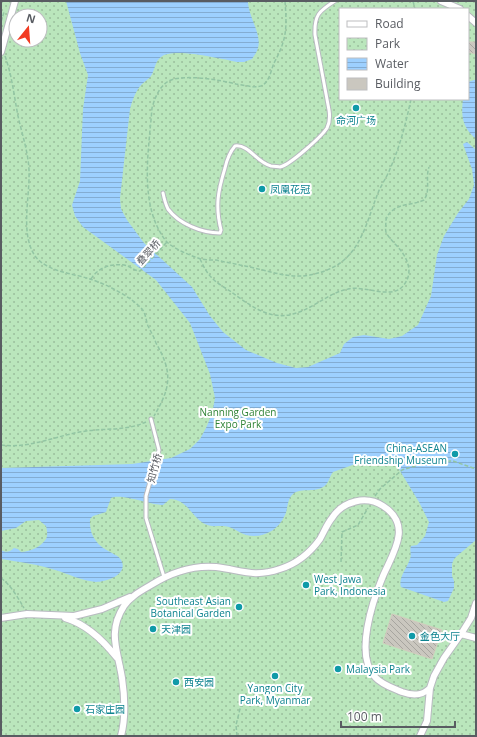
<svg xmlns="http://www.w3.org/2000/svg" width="477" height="737" font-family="'Open Sans','Noto Sans SC',sans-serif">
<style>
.park{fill:url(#park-dots);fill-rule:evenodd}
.water{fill:url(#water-rules)}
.building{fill:url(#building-back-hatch);stroke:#d2ccbe}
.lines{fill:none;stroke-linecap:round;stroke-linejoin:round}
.service-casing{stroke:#b8bac0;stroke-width:5}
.minor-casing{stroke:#b8bac0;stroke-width:8}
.path{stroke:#92c5a3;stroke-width:1.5;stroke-dasharray:4 2;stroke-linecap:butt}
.service{stroke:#fff;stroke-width:3}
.minor{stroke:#fff;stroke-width:6}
.culture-dot{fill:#0f9aa8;stroke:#fff;stroke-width:1.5}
.labels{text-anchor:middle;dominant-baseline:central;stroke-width:4;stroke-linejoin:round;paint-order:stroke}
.culture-label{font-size:10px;fill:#0d838f;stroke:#fff;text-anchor:start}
.street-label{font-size:10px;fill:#595c62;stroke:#fff}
.park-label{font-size:10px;fill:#2f8336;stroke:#fff}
</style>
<defs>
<pattern id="park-dots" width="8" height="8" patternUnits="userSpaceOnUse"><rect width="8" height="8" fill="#bae6bc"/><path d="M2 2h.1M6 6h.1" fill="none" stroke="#9abe9c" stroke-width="1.8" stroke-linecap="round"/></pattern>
<pattern id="water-rules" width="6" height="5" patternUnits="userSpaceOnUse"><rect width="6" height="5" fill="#9dd0ff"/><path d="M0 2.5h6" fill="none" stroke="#83acd2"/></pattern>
<pattern id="building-back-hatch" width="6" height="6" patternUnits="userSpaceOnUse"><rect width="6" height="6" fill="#cac7bf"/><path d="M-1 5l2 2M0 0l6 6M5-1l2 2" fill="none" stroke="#a7a59f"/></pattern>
</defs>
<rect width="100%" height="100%" fill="#edeae0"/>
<!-- park -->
<path class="park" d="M1 1H476V736H1ZM340 9H468V99H340ZM16 16H40V40H16Z"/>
<!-- water -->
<path class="water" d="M66 1H248C248 16 262 34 258 48 257 52 254 56 252 59L244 62H237C221 59 173 47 161 57 155 61 155 70 151 76 149 79 145 81 142 84 136 90 132 101 130 109L120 198 121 209 127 220 144 243 192 287 210 316 223 332 246 350 277 363 296 368 308 367 340 353 344 344 353 337 364 335 389 339 402 336 418 325 431 296 437 255 444 236 458 213 469 199 474 185 472 169 463 144 467 142 476 150V540L457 556 454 559 452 564V576L454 581V588L448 601 444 602 401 587C398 578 407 568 410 559 412 554 409 551 411 546L417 545 425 536 429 522 419 502 397 466 393 462 387 460 375 462H361L333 472C329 477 329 484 323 487 314 493 299 487 292 495 287 500 288 509 285 515 278 531 262 539 246 535 240 533 235 529 229 527 219 524 213 529 203 523 191 515 186 499 170 499L163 505C150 505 121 493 111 498L106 512 93 516 90 519C89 536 97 546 112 553 115 555 119 556 121 560 129 574 107 582 96 582 82 581 69 574 55 570 38 564 19 562 1 559V550C6 553 10 552 14 548L18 549 21 552C29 552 41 547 46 539 48 535 47 530 46 526L39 520 26 521 16 528 1 531V468L132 464 171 458 190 449 200 439 206 428 212 414 215 398 210 374 190 323 156 280 83 227 75 216 72 205 80 181 83 109 88 75 80 53Z
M474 80H476V139C462 127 461 116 463 99H468V82Z"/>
<!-- building -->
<path class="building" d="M468 42H476V54L468 52Z
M392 614 442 630 432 659 383 643Z"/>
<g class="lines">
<defs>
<path id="service" d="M163 193C164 198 166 205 168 209 179 224 202 233 220 233L221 230C215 206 218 191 225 168 227 159 229 153 235 146 249 144 257 163 271 166 274 166 278 167 280 167 290 165 322 136 327 128 330 122 330 116 329 110L315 35C314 15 319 11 335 1
M151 419 159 450 146 496V518L164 577"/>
<path id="minor" d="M441 1 460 9
M468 16 476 23
M1 52 15 1
M1 618 27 614 74 616 102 609 130 597
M65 618C86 624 103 640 117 658
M461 634 471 618 476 603
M121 736C126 717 125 698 122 678 118 651 107 632 124 606 131 596 141 591 151 585 170 573 192 565 216 567 241 570 253 578 280 569 296 564 310 553 320 539 324 532 327 524 332 518 343 501 366 495 383 506 413 525 393 553 383 576 373 600 354 655 375 677 382 685 393 688 402 692 413 696 422 696 430 688
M420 736 427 721 430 688 434 676 444 658 461 634 476 638"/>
</defs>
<!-- service casing -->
<use href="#service" class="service-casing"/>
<!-- minor casing -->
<use href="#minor" class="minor-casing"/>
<!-- path -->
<path class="path" d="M285 1C287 28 287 39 274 63 271 70 270 80 263 85 256 89 244 85 236 84 221 80 180 73 167 82 158 89 155 98 152 108 149 150 138 205 166 241 172 248 189 255 198 258 203 260 210 260 216 260 224 262 232 263 240 265 259 268 282 277 302 276 316 275 334 269 344 260 363 244 369 215 378 193 381 185 387 177 390 169 400 146 406 123 411 99
M413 1 415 9
M1 22 4 12
M5 56C12 75 14 96 18 116 21 130 26 145 28 160 33 189 18 230 35 256 47 272 72 273 90 279 106 284 130 296 142 309 146 314 146 321 148 326 151 332 154 337 156 343 173 373 171 387 154 416
M200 259C203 265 206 272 211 277 216 283 224 287 230 291 248 304 269 321 293 314 313 309 328 293 348 289 364 285 392 300 403 286 415 272 407 256 395 244 392 240 388 237 386 232 385 228 386 224 386 220 387 216 389 213 393 210 402 203 414 205 424 200 431 190 425 179 429 167
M91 279C98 267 114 262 128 266 132 268 135 271 140 271L167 242
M1 445C30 449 57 435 86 431 107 428 126 431 146 422
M375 496 380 489 402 470 429 462 453 461 476 469
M341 562 342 532 358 525 368 508
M1 578C11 585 18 598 24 608
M237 736 236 725 243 697"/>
<!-- service -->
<use href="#service" class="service"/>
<!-- minor -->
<use href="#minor" class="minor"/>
</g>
<!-- markers -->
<g class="culture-dot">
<circle cx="356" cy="108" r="4"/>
<circle cx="262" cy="189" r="4"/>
<circle cx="455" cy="454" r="4"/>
<circle cx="306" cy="585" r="4"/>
<circle cx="239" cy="607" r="4"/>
<circle cx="153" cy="629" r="4"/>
<circle cx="412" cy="636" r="4"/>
<circle cx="338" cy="669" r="4"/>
<circle cx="275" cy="676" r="4"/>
<circle cx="176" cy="682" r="4"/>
<circle cx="77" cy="709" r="4"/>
</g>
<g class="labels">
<!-- culture labels -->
<g class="culture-label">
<text x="356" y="120" text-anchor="middle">命河广场</text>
<text x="270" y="189">凤凰花冠</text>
<text x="447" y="448" text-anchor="end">China-ASEAN<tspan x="447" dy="12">Friendship Museum</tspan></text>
<text x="314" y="579">West Jawa<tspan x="314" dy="12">Park, Indonesia</tspan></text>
<text x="231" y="601" text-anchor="end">Southeast Asian<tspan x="231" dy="12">Botanical Garden</tspan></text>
<text x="161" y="629">天津园</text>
<text x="420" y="636">金色大厅</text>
<text x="346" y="669">Malaysia Park</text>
<text x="184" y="682">西安园</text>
<text x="275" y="688" text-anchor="middle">Yangon City<tspan x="275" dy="12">Park, Myanmar</tspan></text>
<text x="85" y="709">石家庄园</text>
</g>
<!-- street labels -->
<g class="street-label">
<text transform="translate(148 252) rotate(-48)">叠翠桥</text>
<text transform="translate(154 468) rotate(-75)">知竹桥</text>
</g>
<!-- park labels -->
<g class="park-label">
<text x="238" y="412">Nanning Garden<tspan x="238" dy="12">Expo Park</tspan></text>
</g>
</g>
<!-- border -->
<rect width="477" height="737" fill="none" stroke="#595c62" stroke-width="4"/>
<!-- legend -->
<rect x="339" y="8" width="130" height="92" fill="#ffffff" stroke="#bdbec0"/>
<rect x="347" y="21" width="20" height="6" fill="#ffffff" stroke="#bdbec0"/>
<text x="375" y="28" font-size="12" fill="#595c62">Road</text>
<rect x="347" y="38" width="20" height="12" fill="url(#park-dots)" stroke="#bdbec0"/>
<text x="375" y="48" font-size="12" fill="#595c62">Park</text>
<rect x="347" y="58" width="20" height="12" fill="url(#water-rules)" stroke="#bdbec0"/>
<text x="375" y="68" font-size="12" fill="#595c62">Water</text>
<rect x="347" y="78" width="20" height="12" fill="#cac7bf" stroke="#bdbec0"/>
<text x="375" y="88" font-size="12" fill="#595c62">Building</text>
<!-- north arrow -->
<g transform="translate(28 28) rotate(17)"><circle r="19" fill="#ffffff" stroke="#bdbec0"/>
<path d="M0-3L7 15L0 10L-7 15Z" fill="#f23a21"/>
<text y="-6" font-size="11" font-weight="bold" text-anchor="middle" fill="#595c62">N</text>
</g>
<!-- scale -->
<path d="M341 721v6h114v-6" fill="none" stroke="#595c62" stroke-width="2"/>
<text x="347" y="721" font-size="12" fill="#595c62" stroke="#ffffff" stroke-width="3" paint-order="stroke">100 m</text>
</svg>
